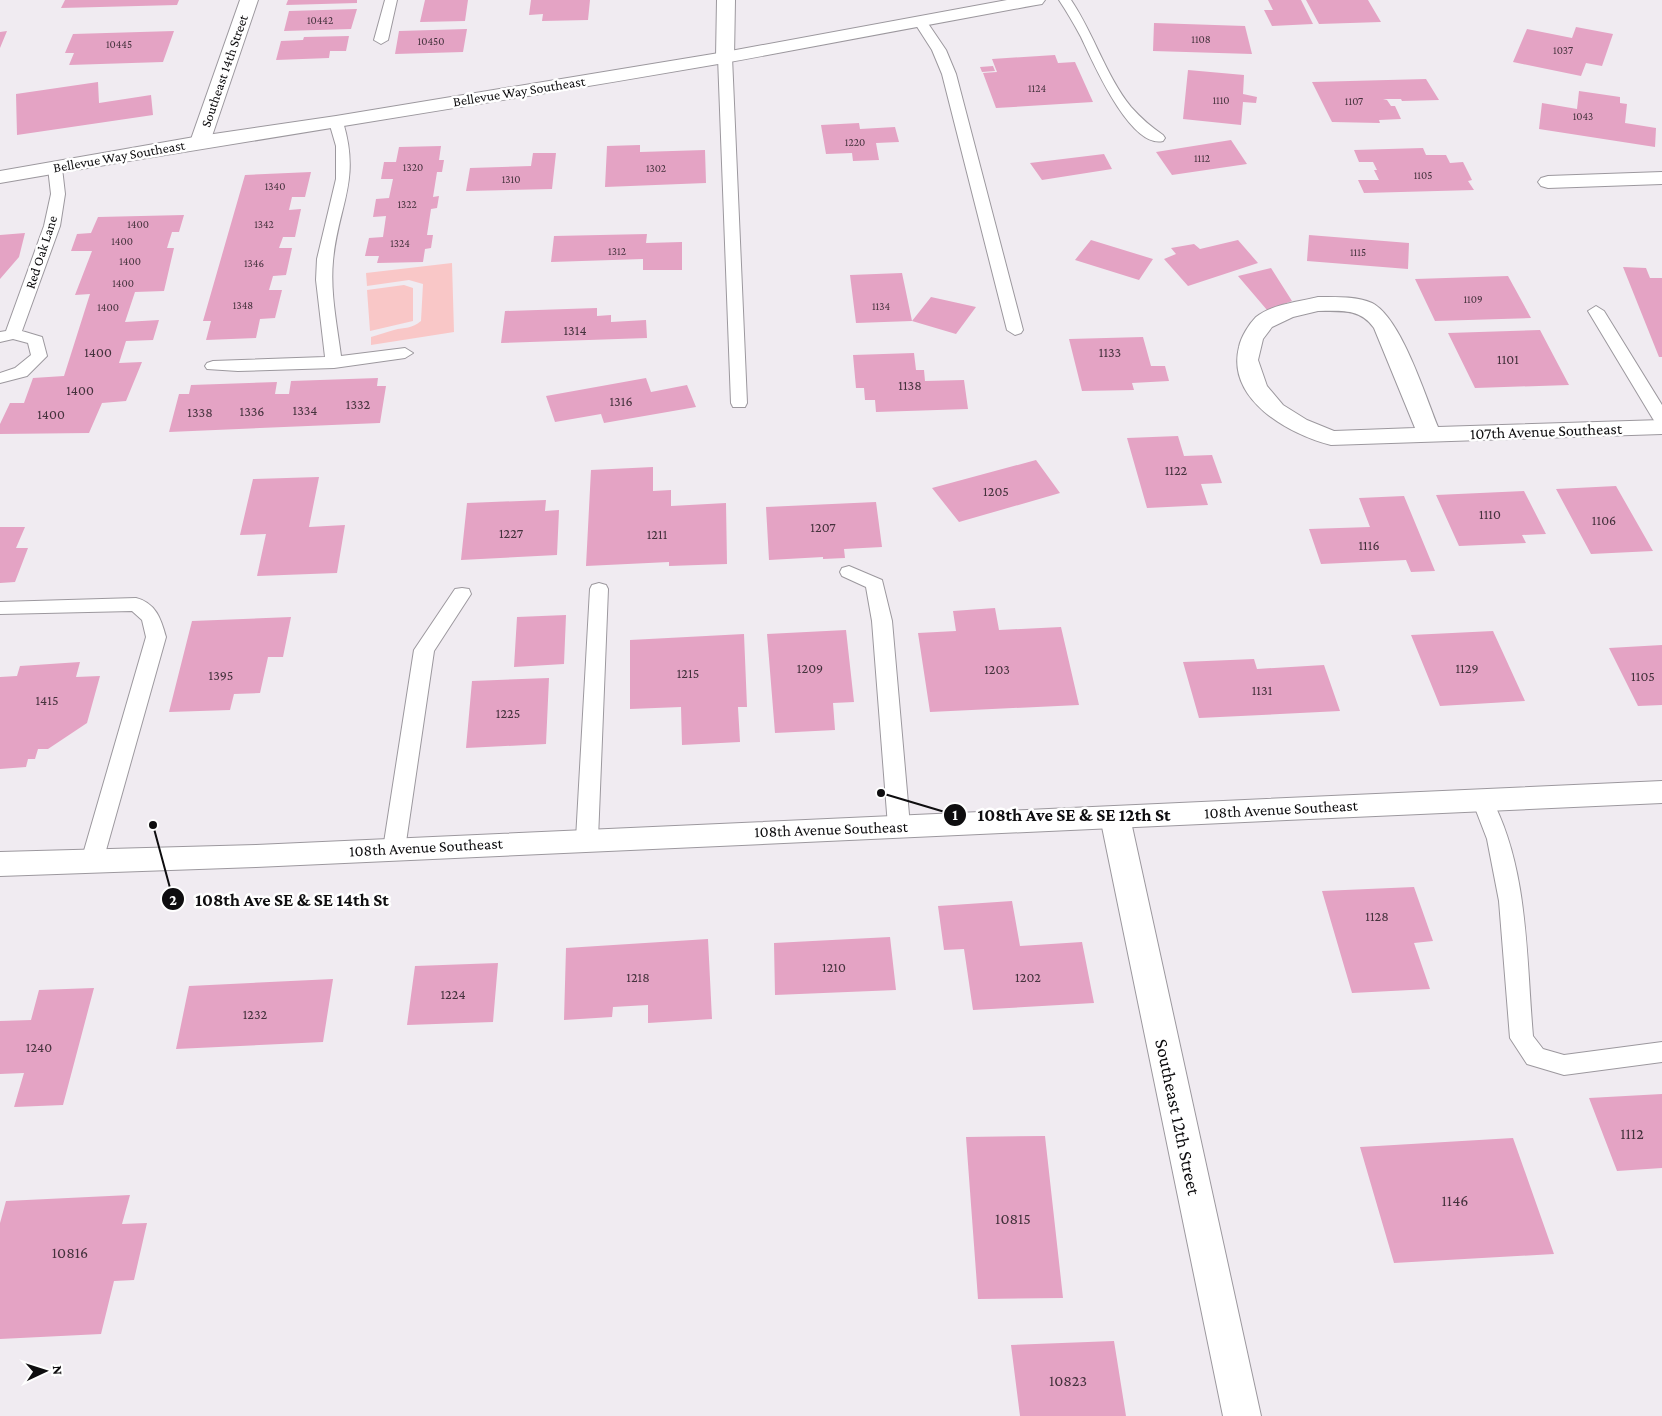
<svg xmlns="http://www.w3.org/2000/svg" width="1662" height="1416" font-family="'Crimson Pro',serif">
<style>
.green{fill:#f9c7c7}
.building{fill:#e4a3c4}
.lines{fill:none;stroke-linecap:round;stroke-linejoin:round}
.service-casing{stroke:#9c989e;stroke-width:2}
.minor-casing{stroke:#9c989e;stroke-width:2}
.tertiary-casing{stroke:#9c989e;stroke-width:2}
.primary-casing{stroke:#9c989e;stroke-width:2}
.service{fill:#fff;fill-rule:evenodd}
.minor{fill:#fff;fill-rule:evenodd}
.tertiary{fill:#fff;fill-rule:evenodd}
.primary{fill:#fff;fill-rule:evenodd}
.labels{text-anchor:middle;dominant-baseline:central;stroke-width:5;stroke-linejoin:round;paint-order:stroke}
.far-number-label{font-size:11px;fill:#44323c}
.far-street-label{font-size:14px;fill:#0e0d0f;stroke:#fff}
.number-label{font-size:14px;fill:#44323c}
.street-label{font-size:16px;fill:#0e0d0f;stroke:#fff}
.near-number-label{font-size:16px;fill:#44323c}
.near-street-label{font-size:19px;fill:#0e0d0f;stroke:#fff}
.leader{fill:none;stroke:#0e0d0f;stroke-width:2}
.callout-dot{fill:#0e0d0f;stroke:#fff;stroke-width:2}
.mark-label{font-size:15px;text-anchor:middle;font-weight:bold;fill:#fff}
.callout-label{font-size:18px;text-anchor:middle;font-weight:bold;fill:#0e0d0f;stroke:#fff;stroke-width:5;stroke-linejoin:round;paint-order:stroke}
</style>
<rect width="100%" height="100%" fill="#f0ebf1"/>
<!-- green -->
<path class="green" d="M452 263 454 332 371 345V337C379 335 386 332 394 330 405 327 412 329 421 321L423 284 409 280 367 286 366 273Z
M404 285 413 288V321L370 331 367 290Z"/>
<!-- building -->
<path class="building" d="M65 0H179L177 5 61 8Z
M288 0H357V3L286 5Z
M425 0H468L465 21 420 22Z
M531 0H590L588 20 542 21 543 14 529 15Z
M1268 0H1301L1313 24 1272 26 1264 10H1273Z
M1306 0H1368L1381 22 1319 24Z
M357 9 351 29 284 31 289 11Z
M1154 23 1245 26 1252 54 1153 51Z
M1576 27 1613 34 1602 66 1586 63 1581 76 1513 62 1527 29 1572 38Z
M467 29 463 52 395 54 399 31Z
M7 31 0 48V32Z
M174 31 163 62 69 65 74 53H65L73 34Z
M349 36 346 51H330L329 58 276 60 281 41 303 40 304 37Z
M1055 55 1058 63 1075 62 1093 102 996 108 983 73 997 72 992 59Z
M993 66 995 71 982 72 980 67Z
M1188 70 1244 75 1243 94 1257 97 1256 103 1243 102 1241 125 1183 119Z
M1426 79 1439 100 1402 101 1401 99H1383L1387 100 1391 106H1395L1401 119 1379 120 1380 123 1332 122 1312 82Z
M98 82 99 103 151 95 153 115 17 135 16 94Z
M1579 91 1620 97V103L1627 104 1625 123 1656 128 1655 147 1539 129 1542 103 1577 109Z
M859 123 860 129 895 127 899 142 876 143 879 160 853 161 852 153 826 154 821 125Z
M1231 140 1247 164 1172 175 1156 152Z
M640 145V152L705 150 706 183 605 187 607 146Z
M441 146 439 160H444L442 172H437L433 197 439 196 437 208 431 209 427 235H433L431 248 425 249 423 262 377 263 379 256H365L369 238 383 237 386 216 373 217 376 199 389 198 393 179H381L384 162H396L399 147Z
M1423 148 1426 155H1446L1450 163 1463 162 1472 180 1468 181 1474 190 1364 193 1358 180H1379L1374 170H1377L1373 162H1359L1354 150Z
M533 153H556L552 189 466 191 470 168 531 166Z
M1104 154 1112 169 1042 180 1030 163Z
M311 172 305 197H292L289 210 301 209 295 237H283L279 248H292L286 275 273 276 269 290H282L275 318 260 319 256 338 206 340 211 321H203L245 175Z
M184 215 179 232H172L167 248H174L164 291 135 292 125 322 159 320 153 340 126 341 119 363 142 362 126 401 102 403 89 433 0 434V424L10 403H24L33 378 64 376 90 294 75 295 92 251H71L77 234 91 233 98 217Z
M25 233 19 257 0 279V235Z
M647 234 646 243 682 242V270H643V259L551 262 554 236Z
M1309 235 1409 243 1408 269 1307 261Z
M1091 240 1153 259 1139 280 1075 260Z
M1238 240 1258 263 1188 286 1164 259 1176 254 1171 248 1194 244 1200 249Z
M1623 267 1646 268 1650 278H1662V357H1659Z
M1271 268 1292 301 1267 310 1238 276Z
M902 273 912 321 931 297 976 307 956 334 912 321 856 323 850 275Z
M1508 276 1531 318 1435 321 1415 279Z
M597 308V316L611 315V322L646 320 647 338 501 343 505 311Z
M1540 330 1569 385 1475 388 1448 333Z
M1143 337 1151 366H1165L1169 381 1132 383 1134 390 1082 391 1069 339Z
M914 353 916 370H924L925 381 964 380 968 409 876 412 875 400H865L864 388H856L853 355Z
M378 378 377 386H386L380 423 169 432 179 394H189L191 385 277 382 275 394H289L291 381Z
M646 378 651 392 687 385 696 407 604 423 601 414 555 422 546 396Z
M1178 436 1184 456 1212 455 1222 483 1201 484 1208 505 1147 508 1127 438Z
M1036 460 1060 493 959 522 932 488Z
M653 467V491L671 490V506L726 503 727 564 669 566V562L586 566 591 470Z
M319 477 309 527 345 525 337 573 257 576 266 534 240 535 253 479Z
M1616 486 1653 551 1591 554 1556 489Z
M1524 491 1546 534 1522 535 1526 543 1459 546 1436 495Z
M1404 496 1435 571 1411 572 1406 560 1321 564 1309 529 1370 527 1359 498Z
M546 500 545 511 559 510 557 555 461 560 467 503Z
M876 502 882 547 844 549 845 558 823 559V557L769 560 766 507Z
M0 527H25L16 548H28L15 582 0 583Z
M995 608 999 630 1061 627 1079 705 930 712 918 633 956 631 953 611Z
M566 615 564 664 514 667 517 617Z
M291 617 283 657H268L260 693 234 694 230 710 169 712 192 621Z
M846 630 854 702 833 703 835 730 775 733 767 634Z
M1493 631 1525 701 1440 706 1411 635Z
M744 634 747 707H738L740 742 682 745 681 707 630 709V640Z
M1662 645V705L1638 706 1609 648Z
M1254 659 1257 669 1324 665 1340 711 1199 718 1183 662Z
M80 662 76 677 100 676 87 723 48 749H38L35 759H28L26 767 0 769V677L17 676 20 666Z
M549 678 546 744 466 748 472 681Z
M1414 887 1433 941 1414 943 1430 989 1352 993 1322 891Z
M1012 901 1020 946 1082 942 1094 1003 973 1010 964 949 944 950 938 906Z
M890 937 896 990 775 995 774 943Z
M708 939 712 1019 648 1023V1005L613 1007 612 1017 564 1020 566 948Z
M498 963 493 1022 407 1025 415 966Z
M333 979 323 1042 176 1049 189 986Z
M94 988 63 1105 14 1107 24 1073 0 1074V1021L31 1020 39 990Z
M1662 1094V1168L1617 1171 1589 1098Z
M1045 1136 1063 1298 978 1299 966 1137Z
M1513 1138 1554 1254 1394 1263 1360 1147Z
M130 1195 122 1224 147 1223 134 1280 114 1281 101 1334 0 1339V1223L6 1201Z
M1114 1341 1126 1416H1020L1011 1345Z"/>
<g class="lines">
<defs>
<path id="service" d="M385 0H397L388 40 381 44 374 40Z
M1059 0H1071C1094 34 1106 76 1131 107 1141 118 1151 127 1163 135L1165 138 1163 141C1130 149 1092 60 1081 37 1074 24 1067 12 1059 0Z
M920 18 925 19 946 50 956 74 1023 330 1021 333 1015 335 1007 330 942 74 932 50 914 22Z
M725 53 732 57 747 403 745 407H733L731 403 718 57Z
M336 118 343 122C361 181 338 206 333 261 330 292 337 325 341 356L405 348 413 353 405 358 334 368 238 371 207 369 205 366 207 363 213 361 325 357 316 280 317 259 336 179V146L329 122Z
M55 164 62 168 65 194 60 226 22 331 42 337 47 356 27 376 0 383V373L15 368 31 355 28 343 13 339 0 342V332L6 331 44 226 51 194 48 168Z
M1596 306 1604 311 1662 405V424L1656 423 1653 419 1588 311Z
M849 566 882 580 892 621 910 826 906 832 899 834 892 832 888 826 872 621 866 587 842 576 840 572 842 568Z
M599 583 606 585 608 589 598 839 595 845 587 847 579 845 576 839 590 589 592 585Z
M462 588 469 589 471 594 434 651 405 849 402 855 394 857 386 855 383 849 414 650 455 589Z
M136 598C156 603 161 619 166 637L103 861 100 867 92 869 84 867 81 861 146 637 142 620 132 611 0 614V602Z
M1482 792 1489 794C1529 866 1526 957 1533 1036L1543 1049 1564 1055 1662 1042V1062L1564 1075 1527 1064 1510 1038 1499 901 1487 839 1472 800 1475 794Z"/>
<path id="minor" d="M240 0H258L210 142 207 146H193L190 142Z
M717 0H735L734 57 731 61H719L716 57Z
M1662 172V184L1548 188 1541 186 1538 182 1541 178 1548 176Z
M1318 297C1335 297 1356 296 1372 303 1401 318 1425 395 1438 427L1662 420V434L1331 445C1288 434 1226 399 1239 347 1241 337 1249 324 1256 317 1272 304 1299 302 1318 297ZM1318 311C1340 311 1360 308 1374 328L1415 428 1334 431 1307 420 1283 405 1267 386 1258 360 1263 339 1272 327 1293 317Z
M1115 806 1125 809 1130 817 1261 1416H1223L1100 817 1105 809Z"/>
<path id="tertiary" d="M1662 781V803L256 867 0 876V852L256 845Z"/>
<path id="primary" d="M1007 0H1045L1042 4 1036 5C932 24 828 44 724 63 483 105 241 141 0 183V171L200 136 336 116 725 52Z"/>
</defs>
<!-- service casing -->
<use href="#service" class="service-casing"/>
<!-- minor casing -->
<use href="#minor" class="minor-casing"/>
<!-- tertiary casing -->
<use href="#tertiary" class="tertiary-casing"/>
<!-- primary casing -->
<use href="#primary" class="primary-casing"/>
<!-- service -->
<use href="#service" class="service"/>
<!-- minor -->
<use href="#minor" class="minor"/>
<!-- tertiary -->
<use href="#tertiary" class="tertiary"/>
<!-- primary -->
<use href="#primary" class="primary"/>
</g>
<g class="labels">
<!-- far-number labels -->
<g class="far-number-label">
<text x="320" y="20">10442</text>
<text x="1201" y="39">1108</text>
<text x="431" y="41">10450</text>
<text x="119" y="44">10445</text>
<text x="1563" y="50">1037</text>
<text x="1037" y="88">1124</text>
<text x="1221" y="100">1110</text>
<text x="1354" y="101">1107</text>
<text x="1583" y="116">1043</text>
<text x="855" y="142">1220</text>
<text x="1202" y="158">1112</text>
<text x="413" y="167">1320</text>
<text x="656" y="168">1302</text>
<text x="1423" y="175">1105</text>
<text x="511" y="179">1310</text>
<text x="275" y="186">1340</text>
<text x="407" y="204">1322</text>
<text x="138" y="224">1400</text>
<text x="264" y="224">1342</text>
<text x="122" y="241">1400</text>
<text x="400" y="243">1324</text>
<text x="617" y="251">1312</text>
<text x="1358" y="252">1115</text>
<text x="130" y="261">1400</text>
<text x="254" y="263">1346</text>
<text x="123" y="283">1400</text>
<text x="1473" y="299">1109</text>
<text x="243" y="305">1348</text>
<text x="881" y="306">1134</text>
<text x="108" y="307">1400</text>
</g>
<!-- far-street labels -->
<g class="far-street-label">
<text transform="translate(224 71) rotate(-71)">Southeast 14th Street</text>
<text transform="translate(519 91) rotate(-9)">Bellevue Way Southeast</text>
<text transform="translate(119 156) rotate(-10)">Bellevue Way Southeast</text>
<text transform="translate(41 252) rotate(-72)">Red Oak Lane</text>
</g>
<!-- number labels -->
<g class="number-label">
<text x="575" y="330">1314</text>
<text x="98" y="352">1400</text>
<text x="1110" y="352">1133</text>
<text x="1508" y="359">1101</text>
<text x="910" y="385">1138</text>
<text x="80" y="390">1400</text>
<text x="621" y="401">1316</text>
<text x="358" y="404">1332</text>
<text x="305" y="410">1334</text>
<text x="252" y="411">1336</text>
<text x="200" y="412">1338</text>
<text x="51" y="414">1400</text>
<text x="1176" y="470">1122</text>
<text x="996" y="491">1205</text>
<text x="1490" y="514">1110</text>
<text x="1604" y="520">1106</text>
<text x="823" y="527">1207</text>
<text x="511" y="533">1227</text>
<text x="657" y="534">1211</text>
<text x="1369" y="545">1116</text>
<text x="810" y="668">1209</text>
<text x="1467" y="668">1129</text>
<text x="997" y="669">1203</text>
<text x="688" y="673">1215</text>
<text x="221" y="675">1395</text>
<text x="1643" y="676">1105</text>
<text x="1262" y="690">1131</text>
<text x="47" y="700">1415</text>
<text x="508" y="713">1225</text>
<text x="1377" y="916">1128</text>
<text x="834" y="967">1210</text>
<text x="638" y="977">1218</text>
<text x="1028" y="977">1202</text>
<text x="453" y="994">1224</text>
<text x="255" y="1014">1232</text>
<text x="39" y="1047">1240</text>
</g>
<!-- street labels -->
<g class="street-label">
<text transform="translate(1546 431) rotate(-2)">107th Avenue Southeast</text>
<text transform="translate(1281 809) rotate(-3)">108th Avenue Southeast</text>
<text transform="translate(831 829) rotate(-2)">108th Avenue Southeast</text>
<text transform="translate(426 847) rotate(-3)">108th Avenue Southeast</text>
</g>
<!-- near-number labels -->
<g class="near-number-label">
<text x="1632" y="1133">1112</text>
<text x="1455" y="1200">1146</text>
<text x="1013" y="1218">10815</text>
<text x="70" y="1252">10816</text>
<text x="1068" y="1380">10823</text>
</g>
<!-- near-street labels -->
<g class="near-street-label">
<text transform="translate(1178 1117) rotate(78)">Southeast 12th Street</text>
</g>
</g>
<!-- callouts -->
<path class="leader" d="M881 793L955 815M153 825L173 899"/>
<g class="callout-dot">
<circle cx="881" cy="793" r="5"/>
<circle cx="153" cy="825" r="5"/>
<circle cx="955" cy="815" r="12"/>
<circle cx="173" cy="899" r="12"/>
</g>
<g class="mark-label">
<text x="955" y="820">1</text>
<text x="173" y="905">2</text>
</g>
<g class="callout-label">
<text x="1074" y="821">108th Ave SE &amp; SE 12th St</text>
<text x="292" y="906">108th Ave SE &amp; SE 14th St</text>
</g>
<!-- north arrow -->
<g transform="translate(45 1371) rotate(86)" stroke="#ffffff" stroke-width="4" paint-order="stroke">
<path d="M0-4L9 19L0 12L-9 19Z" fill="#0e0d0f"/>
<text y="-8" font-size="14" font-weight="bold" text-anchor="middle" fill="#0e0d0f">N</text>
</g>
</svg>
